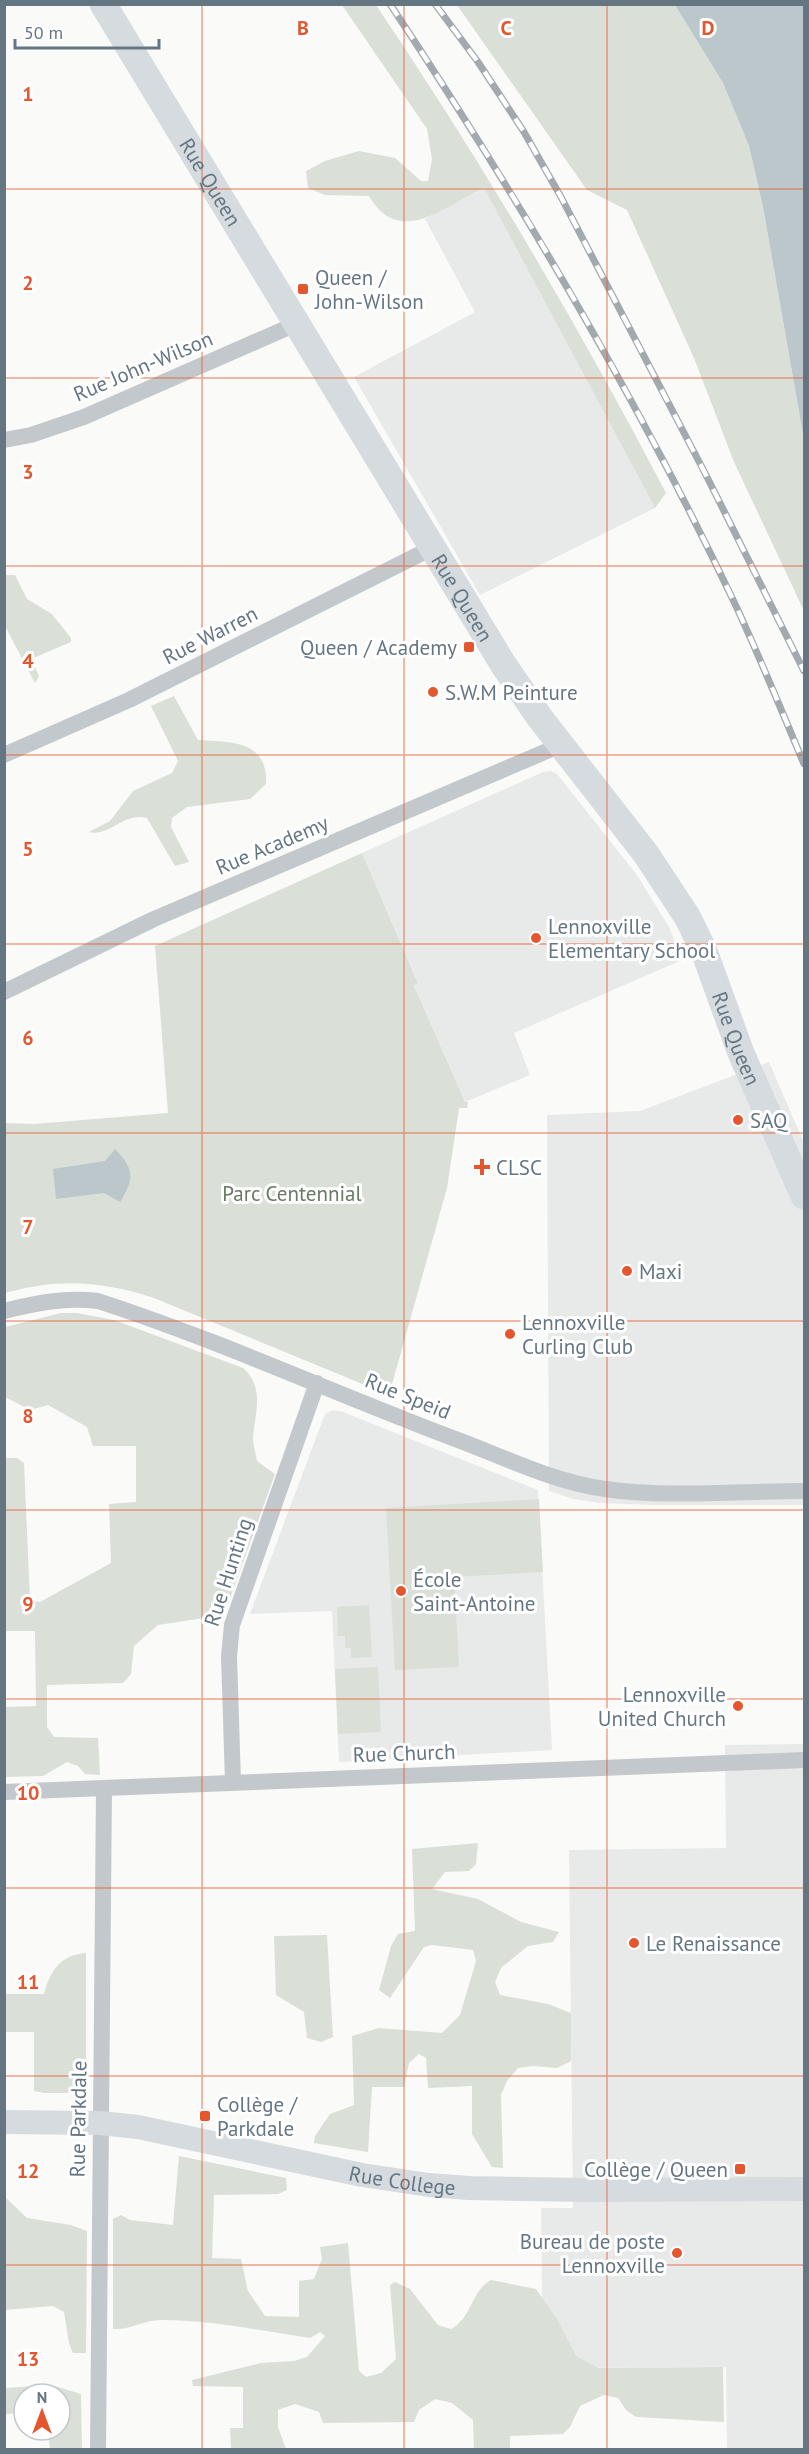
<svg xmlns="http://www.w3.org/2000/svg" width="809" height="2454" font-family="'PT Sans',sans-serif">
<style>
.built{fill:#e8e9e9}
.green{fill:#dadfd7}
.water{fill:#bbc7cb}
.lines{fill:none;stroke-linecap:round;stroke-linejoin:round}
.street{stroke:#c3c8cc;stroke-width:16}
.secondary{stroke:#d6dbdf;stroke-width:24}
.primary{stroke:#d6dbdf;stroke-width:27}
.rail-casing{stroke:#a2aab0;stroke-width:7}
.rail{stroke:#fff;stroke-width:4.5;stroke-dasharray:14;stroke-linecap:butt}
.grid{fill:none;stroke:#e4572e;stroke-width:1.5;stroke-opacity:0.55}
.poi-dot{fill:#e4572e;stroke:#fff;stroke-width:2}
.labels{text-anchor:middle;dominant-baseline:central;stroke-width:6;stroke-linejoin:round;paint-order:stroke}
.street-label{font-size:21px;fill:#657683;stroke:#fff}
.poi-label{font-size:21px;fill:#657683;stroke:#fff;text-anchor:start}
.park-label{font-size:21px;fill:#687a64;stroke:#fff}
.grid-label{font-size:20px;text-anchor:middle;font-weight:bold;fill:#e4572e;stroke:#fff;stroke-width:6;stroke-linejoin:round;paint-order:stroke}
</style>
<rect width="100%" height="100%" fill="#fafaf8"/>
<!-- built -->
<path class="built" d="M484 188 655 508 480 595 354 377 475 312 425 219Z
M551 771 557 774 637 875 669 927 682 960 514 1033 530 1075 465 1102 414 984 418 982 362 853 543 772Z
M769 1062 804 1143V1505H653L600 1503 573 1499 549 1491 547 1115 640 1111Z
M334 1410 343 1412 538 1490 552 1750 339 1762 332 1611 250 1614 323 1419 326 1413Z
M804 1744V2449H727L726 2367 543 2368 541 2208H573L569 1850 726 1848 725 1745Z"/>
<!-- green -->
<path class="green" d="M342 5H376C482 162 578 325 666 493L655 508 484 188C446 205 400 249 369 196L325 195 308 188 306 171 325 161 359 151 395 158 421 181H428L432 159 427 129Z
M457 5H675L723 83 749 146 763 207 804 440V611L734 462 694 358 627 210 587 190Z
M5 575H15L27 599 52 614 71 638V642L31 659 39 676 35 683 5 626Z
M174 696 198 740C231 742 268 740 266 784L250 799 187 807 172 818 171 827 189 862 175 866 147 818C123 812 110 837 89 832L110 821 133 791 172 773 178 761 151 706Z
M362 853 418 983 414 985 465 1102H468L467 1108H459L447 1188 389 1395 154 1298C101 1281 59 1278 5 1293V1123L34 1124 168 1113 155 946Z
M61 1313H77L114 1320 243 1368C265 1387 255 1412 253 1438 253 1446 256 1454 257 1461L275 1474 224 1615 158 1625 134 1646 131 1674 123 1683 47 1685V1727L54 1737 98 1738 100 1775 85 1774 78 1766 67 1762 43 1776 5 1777V1707L36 1706 35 1631H5V1458H17L24 1463 30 1600 40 1602 111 1563 109 1504 136 1502V1446H93L87 1427 48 1405 30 1410 5 1397V1327Z
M539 1499 543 1572 454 1577 459 1667 395 1670 386 1508Z
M369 1605 372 1657 351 1658V1648H345V1636H338L337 1607Z
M378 1667 381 1732 338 1734 335 1669Z
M478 1843 476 1864 469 1871 445 1872 432 1889 478 1899 521 1922 559 1932 553 1942 528 1946 501 1968 495 1982 500 1995 548 2004 571 2013V2061L557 2068 533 2066 518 2068 507 2081 501 2095 503 2168 492 2167 472 2134V2086L428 2088 426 2058 419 2054 409 2063 404 2087H372L368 2152 314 2143 315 2136 330 2114 354 2105 352 2036 379 2028 442 2033 460 2015 476 1961 473 1950 432 1945 424 1947 390 1998 379 1990 391 1946 398 1934 415 1931 412 1849Z
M327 1935 333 2037 321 2042 307 2038 304 2012 276 1995 274 1936Z
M86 1953V2093H44L34 2091V2032H5V1994H44C50 1971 60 1955 86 1953Z
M179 2156 286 2178 287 2190 278 2194 214 2195 212 2258 241 2259 248 2291 265 2316 299 2317V2281L314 2279 322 2259 320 2247 348 2243 359 2371 366 2377 381 2373 396 2359 390 2285 395 2282 410 2289 438 2325 451 2329C473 2317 470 2292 491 2280L536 2289 557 2319 576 2356 598 2368 723 2367 724 2422 636 2417 626 2410 618 2398 604 2395 580 2406 570 2427 563 2434 510 2436V2449L474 2450 473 2420 452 2403 435 2399 419 2410 414 2422 323 2423 319 2412 295 2404 278 2410V2427L286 2449H231L230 2428H243V2387L193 2386 192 2380 261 2363 294 2361 307 2357 325 2336 320 2332 310 2338C261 2331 212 2320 162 2320 145 2319 131 2330 113 2329V2219L121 2215 130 2220 173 2225Z
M5 2197 27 2218 71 2225 87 2231 86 2353H73L69 2343 64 2312 53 2306 5 2310Z
M51 2385 81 2394 82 2449H50L48 2430H60V2394H24V2413L5 2414V2388Z"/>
<!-- water -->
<path class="water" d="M675 5H804V440L763 207 749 146 723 83Z
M115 1149C134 1169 135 1178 120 1202L104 1193 56 1199 53 1169 105 1161Z"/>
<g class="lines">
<!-- street -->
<path class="street" d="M4 440 31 435 84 417 296 324
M4 755 129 700 432 548
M4 992 154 919 561 745
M4 1311C36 1303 65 1297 98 1301 221 1341 338 1395 458 1440 506 1458 554 1482 605 1489 666 1498 741 1491 804 1491
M233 1782 229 1656 232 1625 317 1383
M4 1792 804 1760
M98 2450 104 1790"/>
<!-- secondary -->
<path class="secondary" id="s1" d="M4 2122 100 2123 138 2127 362 2175 429 2185 469 2188 586 2190 804 2189"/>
<!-- primary -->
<path class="primary" id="s2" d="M103 4 503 664 540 718 646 854 688 918 704 951 741 1053 804 1196"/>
<defs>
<path id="rail" d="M390 4C518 197 637 397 736 606 760 658 782 711 804 764
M435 4 478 62 524 132 561 197 706 475 804 671"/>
</defs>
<!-- rail casing -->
<use href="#rail" class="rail-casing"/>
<!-- rail -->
<use href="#rail" class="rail"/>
</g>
<!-- grid -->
<path class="grid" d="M202 4V2450M404 4V2450M607 4V2450M4 189H804M4 378H804M4 566H804M4 755H804M4 944H804M4 1133H804M4 1321H804M4 1510H804M4 1699H804M4 1888H804M4 2076H804M4 2265H804"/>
<!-- markers -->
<g class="poi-dot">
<rect x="297" y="283" width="12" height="12" rx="3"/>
<rect x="463" y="641" width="12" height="12" rx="3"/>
<circle cx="433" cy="692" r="6"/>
<circle cx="536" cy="938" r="6"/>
<circle cx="738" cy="1120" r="6"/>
<path d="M479 1158h6v6h6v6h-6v6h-6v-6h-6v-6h6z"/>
<circle cx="627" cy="1271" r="6"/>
<circle cx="510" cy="1334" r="6"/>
<circle cx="401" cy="1591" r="6"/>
<circle cx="738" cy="1706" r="6"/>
<circle cx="634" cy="1943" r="6"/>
<rect x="199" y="2110" width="12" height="12" rx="3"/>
<rect x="734" y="2163" width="12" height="12" rx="3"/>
<circle cx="677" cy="2253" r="6"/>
</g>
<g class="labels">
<!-- street labels -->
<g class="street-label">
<text stroke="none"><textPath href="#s2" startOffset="208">Rue Queen</textPath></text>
<text transform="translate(143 366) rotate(-23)">Rue John-Wilson</text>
<text stroke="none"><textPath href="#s2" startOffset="694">Rue Queen</textPath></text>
<text transform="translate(210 635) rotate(-27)">Rue Warren</text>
<text transform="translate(272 845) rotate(-23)">Rue Academy</text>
<text stroke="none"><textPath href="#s2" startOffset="1216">Rue Queen</textPath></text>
<text transform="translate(408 1396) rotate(22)">Rue Speid</text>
<text transform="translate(228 1572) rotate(-72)">Rue Hunting</text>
<text transform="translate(404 1753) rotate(-2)">Rue Church</text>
<text transform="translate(78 2119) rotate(-89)">Rue Parkdale</text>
<text stroke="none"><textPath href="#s1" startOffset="404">Rue College</textPath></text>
</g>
<!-- poi labels -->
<g class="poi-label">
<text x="315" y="277">Queen /<tspan x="315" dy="24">John-Wilson</tspan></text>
<text x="457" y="647" text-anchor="end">Queen / Academy</text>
<text x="445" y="692">S.W.M Peinture</text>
<text x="548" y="926">Lennoxville<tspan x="548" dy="24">Elementary School</tspan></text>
<text x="750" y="1120">SAQ</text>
<text x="496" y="1167">CLSC</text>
<text x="639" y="1271">Maxi</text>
<text x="522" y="1322">Lennoxville<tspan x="522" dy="24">Curling Club</tspan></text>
<text x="413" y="1579">École<tspan x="413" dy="24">Saint-Antoine</tspan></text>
<text x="726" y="1694" text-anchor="end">Lennoxville<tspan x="726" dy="24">United Church</tspan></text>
<text x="646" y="1943">Le Renaissance</text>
<text x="217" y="2104">Collège /<tspan x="217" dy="24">Parkdale</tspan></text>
<text x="728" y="2169" text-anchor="end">Collège / Queen</text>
<text x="665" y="2241" text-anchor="end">Bureau de poste<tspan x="665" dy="24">Lennoxville</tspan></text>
</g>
<!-- park labels -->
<g class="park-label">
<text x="292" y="1193">Parc Centennial</text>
</g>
</g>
<g class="grid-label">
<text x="303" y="35">B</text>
<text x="506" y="35">C</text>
<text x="708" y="35">D</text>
<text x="28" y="101">1</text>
<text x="28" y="290">2</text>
<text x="28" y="479">3</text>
<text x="28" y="668">4</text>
<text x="28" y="856">5</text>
<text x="28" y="1045">6</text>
<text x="28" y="1234">7</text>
<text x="28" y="1423">8</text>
<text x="28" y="1611">9</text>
<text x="28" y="1800">10</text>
<text x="28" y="1989">11</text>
<text x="28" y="2178">12</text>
<text x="28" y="2366">13</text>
</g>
<!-- border -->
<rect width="809" height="2454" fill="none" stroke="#657683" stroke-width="12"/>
<!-- north arrow -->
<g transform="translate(42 2412)"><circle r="28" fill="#ffffff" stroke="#c1c8cd" stroke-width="1.5"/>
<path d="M0-4.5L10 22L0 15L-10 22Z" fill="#e4572e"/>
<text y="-9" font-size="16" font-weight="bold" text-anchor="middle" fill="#657683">N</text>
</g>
<!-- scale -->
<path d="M15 39v9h144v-9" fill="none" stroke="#657683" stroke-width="3"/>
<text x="24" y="39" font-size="18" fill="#657683" stroke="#ffffff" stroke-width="4.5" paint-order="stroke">50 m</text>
</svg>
